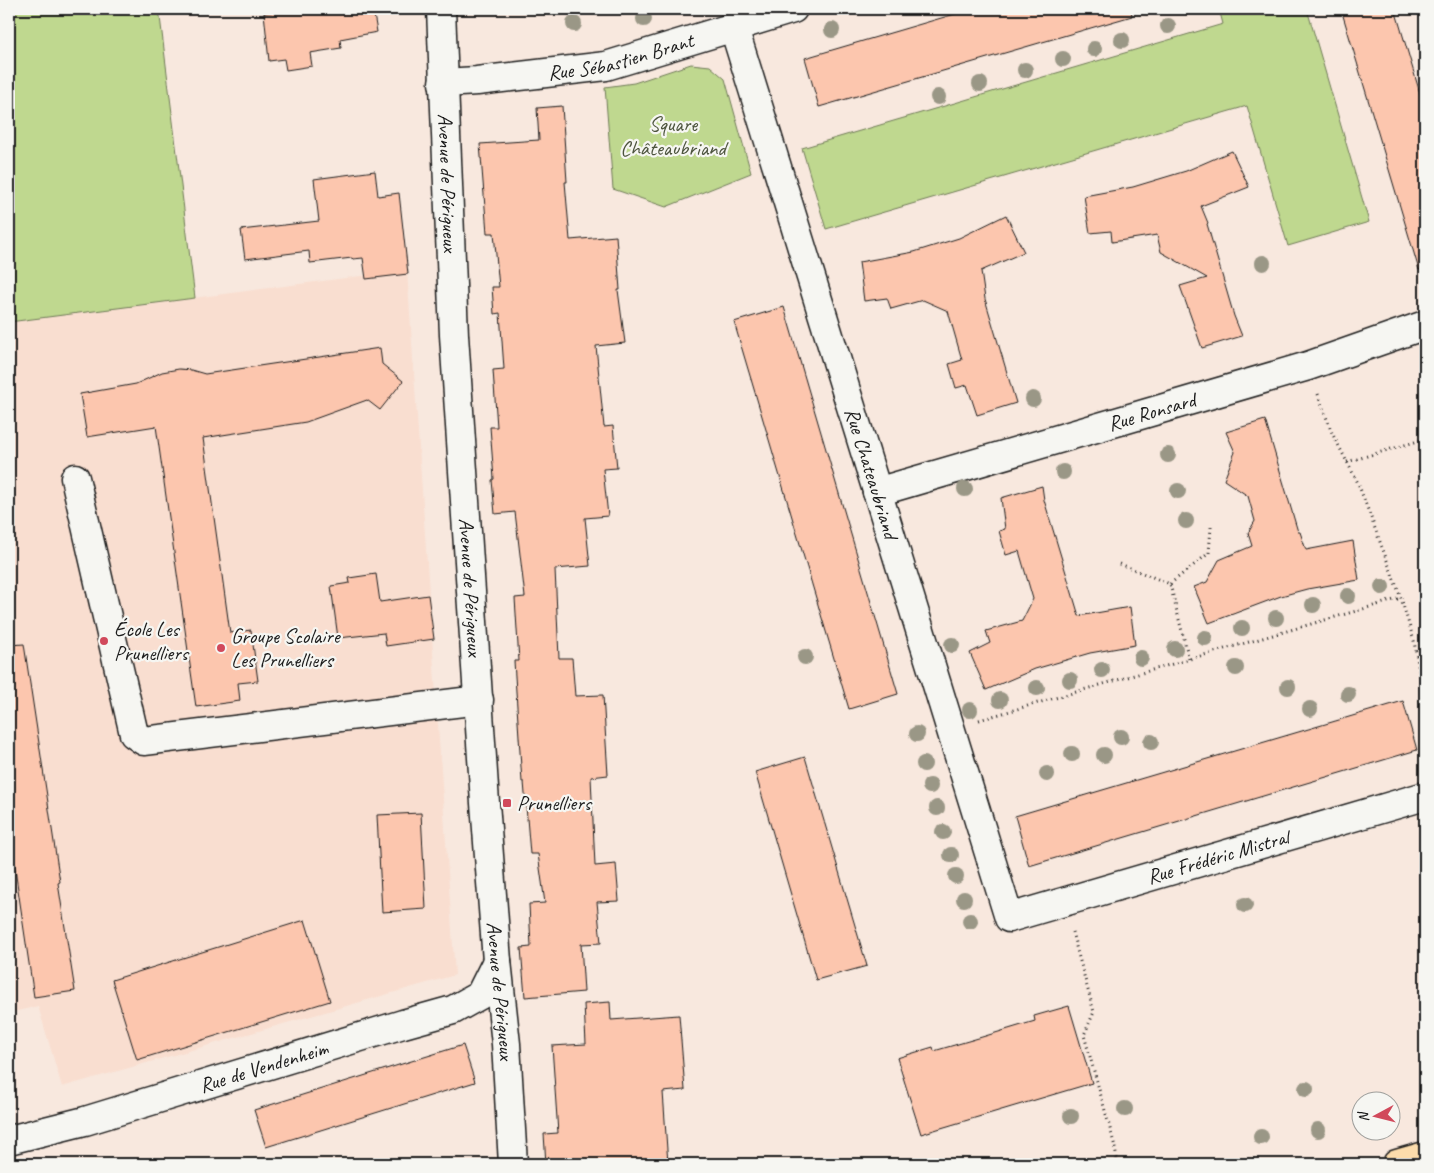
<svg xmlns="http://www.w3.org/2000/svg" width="1434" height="1173" font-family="Caveat,sans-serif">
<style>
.built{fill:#f9ded0}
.green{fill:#bfd88f;stroke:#6e7a56}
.building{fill:#fcc6ae;stroke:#1c1c1c}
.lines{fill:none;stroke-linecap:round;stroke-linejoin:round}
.minor-casing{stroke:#1c1c1c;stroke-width:31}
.major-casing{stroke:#1c1c1c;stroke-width:31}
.path{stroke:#1c1c1c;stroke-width:3;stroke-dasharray:1 4;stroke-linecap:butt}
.minor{stroke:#f6f6f2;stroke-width:28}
.major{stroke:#fcdcac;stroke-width:28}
.tree{fill:#9a9786}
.poi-dot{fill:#d1495b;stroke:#f6f6f2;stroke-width:2}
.labels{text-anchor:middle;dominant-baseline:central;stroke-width:4.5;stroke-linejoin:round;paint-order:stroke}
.street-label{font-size:21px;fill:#1c1c1c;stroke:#f6f6f2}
.park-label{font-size:21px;fill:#4d543e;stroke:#f6f6f2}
.poi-label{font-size:21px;fill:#1c1c1c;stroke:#f6f6f2;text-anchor:start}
</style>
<rect width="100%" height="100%" fill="#f8e8de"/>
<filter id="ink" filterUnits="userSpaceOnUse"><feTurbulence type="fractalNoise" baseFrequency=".02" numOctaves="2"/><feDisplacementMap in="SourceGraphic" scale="10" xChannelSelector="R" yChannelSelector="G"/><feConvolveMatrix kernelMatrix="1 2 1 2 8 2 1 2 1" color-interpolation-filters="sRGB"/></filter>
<g filter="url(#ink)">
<!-- built -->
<path class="built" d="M407 270 455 975 62 1087 38 1006 9 1013V322Z"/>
<!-- green -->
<path class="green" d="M9 9H159L195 298 9 322Z
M1219 9H1307L1369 222 1288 246 1247 106 826 229 802 148 1223 24Z
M691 64 710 66 725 79 751 173 666 207 613 189 605 87 634 83Z"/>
<!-- building -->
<path class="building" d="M299 9H373L377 32 340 39 341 48 310 53 312 66 286 70 284 59 269 61 264 13Z
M972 9H1131L1132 16 819 107 805 58Z
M1341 9H1395L1425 110V269L1419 270Z
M562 106 567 182H565L570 240 616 236 620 290H618L625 343 596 346 604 427 613 426 617 468 603 469 608 516 585 518 590 566 555 569 559 658H572L575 696 603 695 608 775 591 777 595 866 616 864 619 901 597 902 601 943 581 944 584 992 525 997 521 948 531 947 529 904 545 903 538 854H530L524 782H522L514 661H519L515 598 525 597 515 512 495 514 492 480 494 479 490 427H497L493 370 504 369 500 313 494 314 492 287H499L494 233H487L480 144 539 140 537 108Z
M1232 151 1249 187 1201 206 1208 223 1207 224 1234 316 1242 336 1202 348 1180 286 1207 278 1161 252 1157 235 1112 242 1111 231 1090 233 1084 196 1133 187 1186 171Z
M375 171 378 196 399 193 408 274 366 279 363 258 353 259 352 258 310 263 309 251 245 259 241 230 319 221 314 179Z
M1006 215 1024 252 981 271 985 299 1016 403 977 415 967 385 956 388 949 364 962 360 948 311 923 300 891 309 887 298 864 301 859 262 914 252 959 238Z
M784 307 898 694 849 709 734 322Z
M380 348 382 364 403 381 380 410 367 400 306 422 203 438 230 633 251 630 258 681 238 683 240 701 196 707 156 426 87 437 80 394 136 384 162 372 179 369 191 370 205 374Z
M1265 420 1298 532H1300L1306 550 1353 541 1359 580 1307 589 1281 596 1209 623 1194 587 1207 582 1219 560 1252 546 1248 533 1255 521 1248 496 1224 480 1235 452 1226 432Z
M1042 486 1044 500 1079 616 1130 607 1135 645 1090 653 1035 669 986 690 970 653 990 643 986 631 1022 621 1033 599 1019 551 1006 555 999 531 1005 529 1001 498Z
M376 574 380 602 428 595 434 639 386 646 384 633 338 638 331 586 350 583 349 578Z
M24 644 60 882 58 883 75 991 34 997 9 829V645Z
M1403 701 1417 750 1029 866 1015 816Z
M805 757 867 966 816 980 755 772Z
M421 813 426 909 382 912 377 815Z
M305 920 330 1001 137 1060 112 980Z
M610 1002 611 1020 679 1015 685 1090 663 1092 668 1164H546L544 1134 558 1133 552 1046 586 1044 584 1004Z
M1069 1006 1092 1083 921 1134 897 1058 933 1047 934 1051 982 1037 1035 1021 1034 1016Z
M463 1045 475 1082 266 1147 254 1110Z"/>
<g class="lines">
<defs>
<g id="minor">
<path id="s1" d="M441 9 454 335 485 803 497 961 506 1044 513 1164"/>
<path id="s2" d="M734 28 1009 918 1425 796"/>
<path id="s3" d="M443 83 477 81 606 66 793 9"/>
<path d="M75 478 134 734 144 741 479 700"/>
<path id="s4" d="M877 492 1308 366 1425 325"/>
<path id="s5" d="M9 1140 85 1121 403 1024 453 1010 480 995 497 961"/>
</g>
<path id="major" d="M1397 1164 1425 1156"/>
</defs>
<!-- minor casing -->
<use href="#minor" class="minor-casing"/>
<!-- major casing -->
<use href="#major" class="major-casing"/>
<!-- path -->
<path class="path" d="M1318 394 1332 433 1358 483 1401 598 1414 641 1422 687 1425 722
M1347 462 1425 439
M1120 564 1170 584 1189 659
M1170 584 1209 553 1211 527
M979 720 1401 598
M1072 932 1094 1012 1084 1035 1114 1143 1118 1164"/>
<!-- minor -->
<use href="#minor" class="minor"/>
<!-- major -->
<use href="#major" class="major"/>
</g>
<!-- trees -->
<g class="tree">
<circle cx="644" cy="19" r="8"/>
<circle cx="574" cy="24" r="8"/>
<circle cx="1168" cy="26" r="8"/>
<circle cx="832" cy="30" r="8"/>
<circle cx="1122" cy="40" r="8"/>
<circle cx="1094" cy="49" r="8"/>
<circle cx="1063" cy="59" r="8"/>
<circle cx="1025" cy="70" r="8"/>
<circle cx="980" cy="84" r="8"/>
<circle cx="938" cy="97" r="8"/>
<circle cx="1263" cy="263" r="8"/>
<circle cx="1033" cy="399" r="8"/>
<circle cx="1168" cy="455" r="8"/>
<circle cx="1063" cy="472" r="8"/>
<circle cx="965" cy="489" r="8"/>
<circle cx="1178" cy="491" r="8"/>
<circle cx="1186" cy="521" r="8"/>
<circle cx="1382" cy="587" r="8"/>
<circle cx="1348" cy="596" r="8"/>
<circle cx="1313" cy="605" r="8"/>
<circle cx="1276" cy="618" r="8"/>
<circle cx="1242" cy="628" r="8"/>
<circle cx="1205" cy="638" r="8"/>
<circle cx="952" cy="645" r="8"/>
<circle cx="1175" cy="649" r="8"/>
<circle cx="805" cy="657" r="8"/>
<circle cx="1141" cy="658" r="8"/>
<circle cx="1236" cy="668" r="8"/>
<circle cx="1102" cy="670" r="8"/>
<circle cx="1070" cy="680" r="8"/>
<circle cx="1288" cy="687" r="8"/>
<circle cx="1037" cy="688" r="8"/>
<circle cx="1348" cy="694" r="8"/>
<circle cx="1000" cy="700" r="8"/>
<circle cx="1310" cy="709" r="8"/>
<circle cx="970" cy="710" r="8"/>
<circle cx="917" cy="734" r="8"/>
<circle cx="1121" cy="737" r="8"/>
<circle cx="1151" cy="742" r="8"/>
<circle cx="1072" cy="754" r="8"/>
<circle cx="1104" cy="755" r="8"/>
<circle cx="924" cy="764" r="8"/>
<circle cx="1047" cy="774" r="8"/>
<circle cx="930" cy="786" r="8"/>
<circle cx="937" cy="808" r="8"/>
<circle cx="943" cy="832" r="8"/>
<circle cx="951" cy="855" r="8"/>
<circle cx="956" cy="876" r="8"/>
<circle cx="964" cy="899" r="8"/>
<circle cx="1245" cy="905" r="8"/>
<circle cx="970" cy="921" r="8"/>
<circle cx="1306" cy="1089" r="8"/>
<circle cx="1125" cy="1109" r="8"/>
<circle cx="1071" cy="1116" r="8"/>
<circle cx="1318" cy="1130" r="8"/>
<circle cx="1261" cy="1137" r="8"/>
</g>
</g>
<!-- markers -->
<g class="poi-dot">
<circle cx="104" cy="641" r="5"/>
<circle cx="221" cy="648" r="5"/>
<rect x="502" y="798" width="10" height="10" rx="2.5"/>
</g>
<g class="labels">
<!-- street labels -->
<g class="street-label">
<text stroke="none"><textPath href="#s3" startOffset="180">Rue Sébastien Brant</textPath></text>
<text stroke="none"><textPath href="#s1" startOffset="174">Avenue de Périgueux</textPath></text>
<text stroke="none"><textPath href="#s4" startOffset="286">Rue Ronsard</textPath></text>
<text stroke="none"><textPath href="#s2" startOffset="466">Rue Chateaubriand</textPath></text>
<text stroke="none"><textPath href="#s1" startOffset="579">Avenue de Périgueux</textPath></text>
<text stroke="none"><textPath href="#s2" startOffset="1149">Rue Frédéric Mistral</textPath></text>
<text stroke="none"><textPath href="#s1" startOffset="984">Avenue de Périgueux</textPath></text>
<text stroke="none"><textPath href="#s5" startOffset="265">Rue de Vendenheim</textPath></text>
</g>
<!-- park labels -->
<g class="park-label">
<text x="673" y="124">Square<tspan x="673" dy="24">Châteaubriand</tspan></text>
</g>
<!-- poi labels -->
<g class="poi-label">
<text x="114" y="629">École Les<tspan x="114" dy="24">Prunelliers</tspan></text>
<text x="231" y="636">Groupe Scolaire<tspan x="231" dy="24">Les Prunelliers</tspan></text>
<text x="517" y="803">Prunelliers</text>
</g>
</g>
<!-- margin -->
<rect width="1434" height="1173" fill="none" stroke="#f6f6f2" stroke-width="30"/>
<rect x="15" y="15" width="1404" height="1143" fill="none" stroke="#1c1c1c" stroke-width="2" filter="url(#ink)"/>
<!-- north arrow -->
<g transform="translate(1376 1116) rotate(263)"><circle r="24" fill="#f6f6f2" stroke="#9f9f9c"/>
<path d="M0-4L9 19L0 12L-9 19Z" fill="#d1495b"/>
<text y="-8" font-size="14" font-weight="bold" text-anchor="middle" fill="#1c1c1c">N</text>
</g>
</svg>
